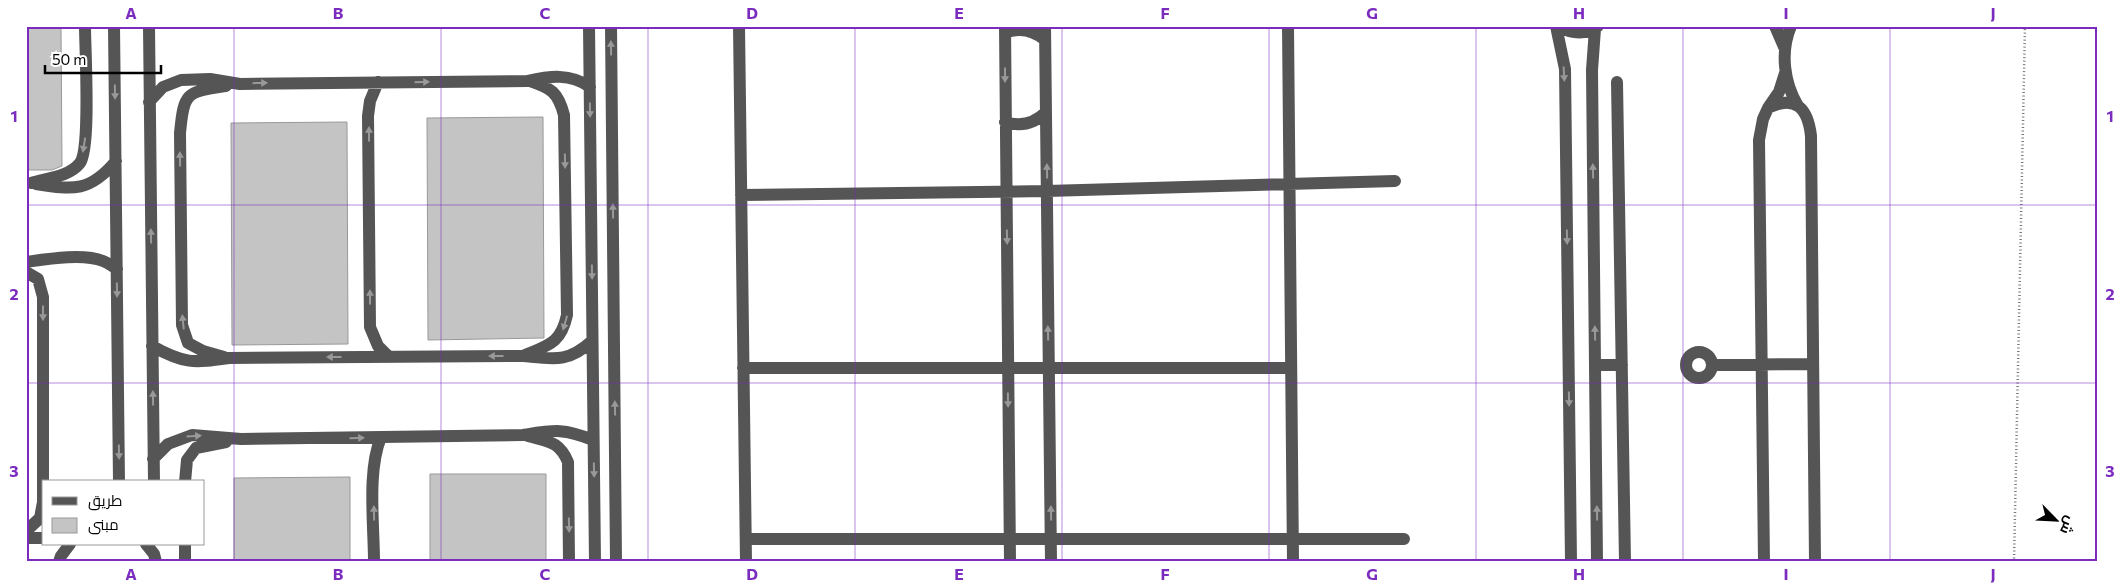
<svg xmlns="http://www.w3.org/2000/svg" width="2124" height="588" font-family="Commissioner,Cairo,sans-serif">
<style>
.building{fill:#c4c4c4;stroke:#999}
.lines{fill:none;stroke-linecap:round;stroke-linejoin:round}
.path{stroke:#777;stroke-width:2.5;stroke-dasharray:1 2.5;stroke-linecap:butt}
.minor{stroke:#555;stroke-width:12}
.oneway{fill:#999}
.grid{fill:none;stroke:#7b2cbf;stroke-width:1;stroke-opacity:0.55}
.neatline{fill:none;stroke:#7b2cbf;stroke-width:2}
.grid-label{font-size:16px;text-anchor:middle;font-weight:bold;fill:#7b2cbf}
</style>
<rect width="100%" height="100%" fill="#fff"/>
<!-- building -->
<path class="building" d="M26 26H61L62 166 52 170H26Z
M543 117 544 338 428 340 427 118Z
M347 122 348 344 232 345 231 123Z
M430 474H546V562H430Z
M350 477V562H234V478Z"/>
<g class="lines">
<!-- path -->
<path class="path" d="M2014 562 2025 26"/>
<!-- minor -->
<path class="minor" d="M114 26 119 482
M149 26 154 482
M589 26 595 562
M611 26 616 562
M739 26 746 562
M1005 26 1010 562
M1045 26 1051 562
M1288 26 1293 562
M1556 26 1565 69 1571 562
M1557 26C1570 33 1585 36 1598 26
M1775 26 1785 49
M1791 26C1780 52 1784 83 1798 106
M1595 29 1592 70 1597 562
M1005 33C1020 27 1033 30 1045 40
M378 82 370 101 368 116 370 327 378 346 389 357
M1617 82 1625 562
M149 102 163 87 181 80 210 79 240 84 527 81C550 76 570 73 590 87
M1768 108 1779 92 1785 73
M1005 122C1021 127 1034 124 1046 112
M31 183C47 178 69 177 80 163 91 148 85 50 85 26
M36 184C74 190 90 192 116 161
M741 195 1047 191 1395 181
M26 262C47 259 83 253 103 261 108 263 112 266 117 269
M26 272 38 279 43 297V502L40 518 26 531
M152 346C184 364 193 363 229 358L523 356C554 359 568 363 592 341
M1686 365a13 13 0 1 1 26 0a13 13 0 1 1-26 0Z
M525 355C549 345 561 343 567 315L564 115C558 92 551 88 530 81
M224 357 203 351 188 343 182 325 180 133C184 92 186 92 226 86
M1595 365H1622
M1713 365 1813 364
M743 368H1291
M528 436C549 442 559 441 568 462L569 562
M153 459 168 444 192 435 241 439 523 435C555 430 563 428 593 440
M185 482 187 460 196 448 226 442
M26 538H44
M746 539H1404
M146 544 154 554 156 562
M185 544V562
M59 562 61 556 70 544
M374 562C374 524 367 471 381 437
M1764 562 1759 140 1763 119 1768 108C1796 94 1808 109 1811 136L1815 562"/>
</g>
<!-- one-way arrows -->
<defs><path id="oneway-solid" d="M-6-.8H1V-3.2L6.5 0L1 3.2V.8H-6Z" transform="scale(1.25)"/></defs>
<g class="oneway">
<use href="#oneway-solid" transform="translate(611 48) rotate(-91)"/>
<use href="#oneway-solid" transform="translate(1564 74) rotate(87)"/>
<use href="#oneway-solid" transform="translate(1005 75) rotate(90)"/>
<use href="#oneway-solid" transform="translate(422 82) rotate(-1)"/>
<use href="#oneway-solid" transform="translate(260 83) rotate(-1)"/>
<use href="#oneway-solid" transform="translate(115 92) rotate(89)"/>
<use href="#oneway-solid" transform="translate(590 110) rotate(89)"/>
<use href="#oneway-solid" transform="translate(369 134) rotate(-90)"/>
<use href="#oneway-solid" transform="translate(84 145) rotate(99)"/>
<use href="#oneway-solid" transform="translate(180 159) rotate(-91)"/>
<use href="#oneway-solid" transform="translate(565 161) rotate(89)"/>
<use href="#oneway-solid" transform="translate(1047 171) rotate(-91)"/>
<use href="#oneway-solid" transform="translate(1593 171) rotate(-91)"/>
<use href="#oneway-solid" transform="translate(613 211) rotate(-91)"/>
<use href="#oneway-solid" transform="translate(151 236) rotate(-91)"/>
<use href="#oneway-solid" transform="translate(1007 237) rotate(89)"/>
<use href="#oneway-solid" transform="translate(1567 237) rotate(89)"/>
<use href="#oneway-solid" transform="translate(592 272) rotate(89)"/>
<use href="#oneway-solid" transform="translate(117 290) rotate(89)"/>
<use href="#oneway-solid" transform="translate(370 297) rotate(-90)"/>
<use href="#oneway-solid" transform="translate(43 313) rotate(90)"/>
<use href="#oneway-solid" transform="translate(183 322) rotate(-96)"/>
<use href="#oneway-solid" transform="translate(565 323) rotate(106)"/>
<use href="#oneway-solid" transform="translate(1048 333) rotate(-91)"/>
<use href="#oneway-solid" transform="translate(1595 333) rotate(-91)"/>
<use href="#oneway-solid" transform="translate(496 356) rotate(180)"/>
<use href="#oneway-solid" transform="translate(334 357) rotate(180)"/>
<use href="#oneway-solid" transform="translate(153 398) rotate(-91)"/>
<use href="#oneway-solid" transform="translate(1569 399) rotate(89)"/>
<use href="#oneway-solid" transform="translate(1008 400) rotate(89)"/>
<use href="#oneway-solid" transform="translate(615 408) rotate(-91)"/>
<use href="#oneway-solid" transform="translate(194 436) rotate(-4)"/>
<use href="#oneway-solid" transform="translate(357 438) rotate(-1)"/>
<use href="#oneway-solid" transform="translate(119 452) rotate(89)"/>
<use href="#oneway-solid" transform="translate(594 470) rotate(89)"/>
<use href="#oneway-solid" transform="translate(374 513) rotate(-91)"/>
<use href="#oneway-solid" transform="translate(1051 513) rotate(-91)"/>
<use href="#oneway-solid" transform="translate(1597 513) rotate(-91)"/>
<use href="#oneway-solid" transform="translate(569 525) rotate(89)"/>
</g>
<!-- grid -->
<path class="grid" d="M234 26V562M441 26V562M648 26V562M855 26V562M1062 26V562M1269 26V562M1476 26V562M1683 26V562M1890 26V562M26 205H2098M26 383H2098"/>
<!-- border -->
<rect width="2124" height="588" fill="none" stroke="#ffffff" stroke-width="55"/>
<!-- legend -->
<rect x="42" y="480" width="162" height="65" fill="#ffffff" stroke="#999999"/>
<rect x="52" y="497" width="25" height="8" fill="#555555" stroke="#999999"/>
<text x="88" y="506" font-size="15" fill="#000000">طريق</text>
<rect x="52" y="518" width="25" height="15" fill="#c4c4c4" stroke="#999999"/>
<text x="88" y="530" font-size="15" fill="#000000">مبنى</text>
<!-- north arrow -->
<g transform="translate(2056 520) rotate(114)" stroke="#ffffff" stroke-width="4" paint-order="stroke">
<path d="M0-4L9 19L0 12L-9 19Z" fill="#000000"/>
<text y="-8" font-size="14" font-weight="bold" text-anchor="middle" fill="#000000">ش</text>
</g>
<!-- scale -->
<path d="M45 65v8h116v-8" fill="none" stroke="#000000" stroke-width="2.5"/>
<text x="52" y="65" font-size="15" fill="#000000" stroke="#ffffff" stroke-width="4" paint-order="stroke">50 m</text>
<rect x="28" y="28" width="2068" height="532" class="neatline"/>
<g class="grid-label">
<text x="131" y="19">A</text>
<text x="338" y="19">B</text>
<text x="545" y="19">C</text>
<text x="752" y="19">D</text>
<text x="959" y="19">E</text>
<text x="1165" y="19">F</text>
<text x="1372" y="19">G</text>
<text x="1579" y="19">H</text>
<text x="1786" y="19">I</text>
<text x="1993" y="19">J</text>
<text x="14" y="122">1</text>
<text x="2110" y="122">1</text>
<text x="14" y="300">2</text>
<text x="2110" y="300">2</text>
<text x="14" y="477">3</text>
<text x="2110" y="477">3</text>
<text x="131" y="580">A</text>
<text x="338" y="580">B</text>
<text x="545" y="580">C</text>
<text x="752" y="580">D</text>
<text x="959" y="580">E</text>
<text x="1165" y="580">F</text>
<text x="1372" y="580">G</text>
<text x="1579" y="580">H</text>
<text x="1786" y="580">I</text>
<text x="1993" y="580">J</text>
</g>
</svg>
